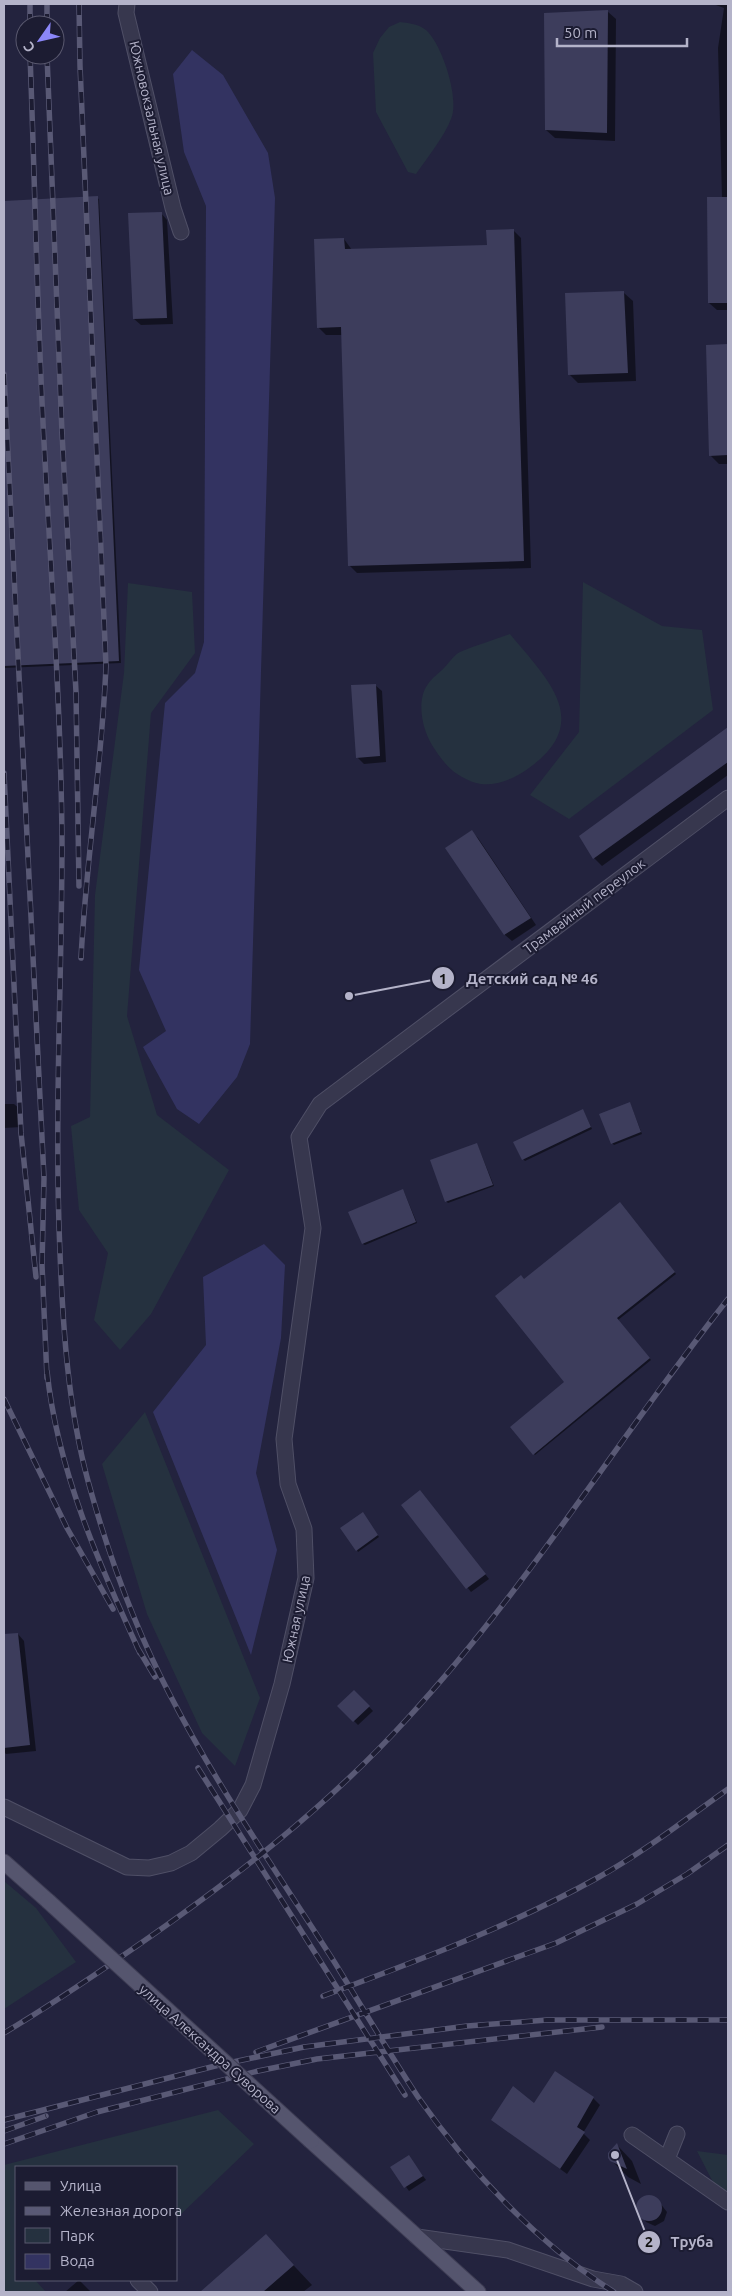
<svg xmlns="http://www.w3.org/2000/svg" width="732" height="2296" font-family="Ubuntu,sans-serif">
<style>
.green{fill:#25313f}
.water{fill:#333361}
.shadow{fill:#0007}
.building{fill:#3d3d5c}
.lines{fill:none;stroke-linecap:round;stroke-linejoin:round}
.street-casing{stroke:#4f4f66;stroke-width:17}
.primary-casing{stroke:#3e3d54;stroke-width:17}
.street{stroke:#37374e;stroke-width:15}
.primary{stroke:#55556e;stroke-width:15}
.rail-casing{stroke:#595975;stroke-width:5.5}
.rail{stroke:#1c1c32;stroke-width:4;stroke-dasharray:11;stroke-linecap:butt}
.primary-bridge-casing{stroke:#3e3d54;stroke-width:17;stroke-linecap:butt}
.primary-bridge{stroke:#55556e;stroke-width:15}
.labels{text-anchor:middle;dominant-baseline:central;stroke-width:4;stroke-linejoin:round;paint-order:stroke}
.street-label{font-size:14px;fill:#b4b3c9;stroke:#1c1c32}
.leader{fill:none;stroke:#b4b3c9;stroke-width:2}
.callout-dot{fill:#b4b3c9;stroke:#1c1c32;stroke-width:2}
.mark-label{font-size:15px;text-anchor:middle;font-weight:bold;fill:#111}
.callout-label{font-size:15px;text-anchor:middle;font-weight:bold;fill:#b4b3c9;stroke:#1c1c32;stroke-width:4;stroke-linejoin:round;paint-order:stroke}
</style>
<rect width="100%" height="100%" fill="#23233e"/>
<!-- green -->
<path class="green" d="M400 22C409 23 418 24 426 30 442 44 460 99 451 119 444 137 427 158 416 174L408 172 376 112 373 53 380 38 389 27Z
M583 582 662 626 702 630 713 710 569 819 530 795 579 732Z
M128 583 192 592 195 653 151 713 127 1016 157 1115 229 1170 151 1314 120 1350 94 1320 108 1253 79 1210 71 1126 90 1117 95 895 124 673Z
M510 634C547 679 594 721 529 768 516 778 493 788 476 783 454 776 444 764 432 745 422 729 416 700 428 684 432 678 439 673 444 668 449 663 454 655 460 652 476 645 494 640 510 634Z
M145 1412 260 1698 235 1766 202 1733 147 1614 102 1464Z
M4 1881 36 1908 76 1962 4 2009Z
M218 2110 254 2144 176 2219V2167H16V2280H35L46 2292H4V2165Z
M697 2151 728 2155V2191L715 2186Z"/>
<!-- water -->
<path class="water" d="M192 50 223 75 268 153 275 198 250 1044 237 1077 199 1124 177 1109 143 1047 166 1031 139 970 165 703 195 673 204 642 206 206 184 152 173 74Z
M264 1244 285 1265 281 1338 256 1473 277 1550 251 1655 153 1412 206 1345 203 1277Z"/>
<!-- shadow -->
<path class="shadow" d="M713 4H728V310H717L709 303 722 198 718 48 724 8Z
M607 11 616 19 615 141 555 138 546 130Z
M97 198 99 199 121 663 4 668V202Z
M161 213 167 220 173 324 141 325 134 319Z
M513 230 521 238 531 568 357 573 349 565 342 335H326L318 327 344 239 352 250 488 246Z
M624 293 633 301 636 381 578 383 569 374Z
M708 346H728V464H719L710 455Z
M728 622V680L727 678Z
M375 685 382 691 386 762 364 764 357 757Z
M728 729V775L602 866 594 858 581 836Z
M472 832 478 838 536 925 512 941 505 935 447 848Z
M630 1103 642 1134 614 1145 612 1143Z
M4 1104H14L21 1110V1127L4 1128Z
M584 1112 592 1129 525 1161 523 1159Z
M477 1144 494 1186 448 1203 446 1201Z
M404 1192 417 1223 365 1245 363 1244Z
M622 1206 676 1274 618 1320 651 1360 535 1455 512 1427 566 1382 524 1280Z
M424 1496 489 1579 471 1592 403 1505Z
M364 1516 379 1537 358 1552 357 1550Z
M18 1634 24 1641 36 1751 6 1754 4 1752V1635Z
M354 1691 373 1711 358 1725 339 1706Z
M593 2098 600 2105 583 2133 590 2140 567 2174 493 2120Z
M617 2145 632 2161 641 2184 628 2177 611 2160Z
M409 2157 426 2180 409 2191 392 2168Z
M649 2195 656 2198 667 2212 664 2221 655 2226 646 2222 637 2210V2203Z
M266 2236 312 2285 303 2292H207L205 2290Z
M79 2280 91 2292H65Z"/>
<!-- building -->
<path class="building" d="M608 10 607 133 545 130 544 13Z
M98 196 119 661 4 666V201Z
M707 197H728V303H708Z
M162 212 167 318 133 319 128 213Z
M514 229 524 561 348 566 341 327 317 328 314 239 344 238 345 249 487 245 486 230Z
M624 291 628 373 568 375 565 293Z
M728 344V455L709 456 706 345Z
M376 684 380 756 356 758 351 685Z
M728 727V762L593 859 579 836Z
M472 830 531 918 504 935 445 848Z
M630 1102 641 1132 611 1144 599 1114Z
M583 1109 591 1127 522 1160 513 1142Z
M477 1143 493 1185 445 1202 430 1160Z
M403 1189 416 1222 362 1244 348 1212Z
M620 1202 675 1272 617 1318 650 1358 533 1455 510 1427 564 1382 495 1296 521 1275 524 1279Z
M420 1490 486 1574 466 1589 401 1505Z
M363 1512 378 1535 356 1551 340 1528Z
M18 1633 30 1745 4 1748V1634Z
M354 1690 370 1706 353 1722 337 1706Z
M555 2071 594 2097 577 2127 585 2132 560 2169 491 2120 513 2086 534 2103Z
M617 2143 627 2169 610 2161 608 2158V2153Z
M409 2155 423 2176 404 2188 390 2167Z
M636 2208a13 13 0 1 1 26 0a13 13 0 1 1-26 0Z
M266 2234 294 2265 263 2292H200Z"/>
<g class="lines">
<defs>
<path id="street" d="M127 4 126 13 173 208 181 232
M4 1807 127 1867 149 1868 171 1863 191 1853 220 1829 240 1810 253 1785 282 1684 306 1578 304 1529 288 1484 284 1439 313 1228 299 1137 320 1104 728 798
M632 2135 728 2202
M667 2159 677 2134
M417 2237 508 2250 593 2279 621 2284 635 2292
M138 2280 150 2292"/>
<path id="primary" d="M4 1862 48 1901
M311 2141 478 2292"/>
</defs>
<!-- street casing -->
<use href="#street" class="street-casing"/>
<!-- primary casing -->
<use href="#primary" class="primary-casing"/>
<!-- street -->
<use href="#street" class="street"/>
<!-- primary -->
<use href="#primary" class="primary"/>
<defs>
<path id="rail" d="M79 4 80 66 106 666C102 764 86 860 81 958
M30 25V4
M47 25V4
M30 55C35 184 37 313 44 442 51 575 61 708 62 841 62 978 54 1116 60 1253 63 1329 68 1407 88 1481 108 1554 135 1628 170 1695 218 1788 279 1875 335 1963 362 2007 389 2053 418 2097 469 2170 538 2244 614 2292
M47 55 62 433 76 692 79 886
M4 374 44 1178 42 1265 47 1378
M4 773 21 1133 36 1277
M47 1371C57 1469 99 1564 140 1653
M4 1399 67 1528 113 1609
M137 1647 155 1677
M198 1768 405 2095
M323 1996C417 1961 511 1926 599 1877 644 1852 686 1819 728 1789
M4 2033C48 2007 89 1979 131 1950 230 1882 326 1808 407 1719 527 1589 619 1437 728 1299
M256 2052 556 1943 637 1904 687 1874 728 1845
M4 2120 219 2065 304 2047 467 2026 547 2020H728
M4 2131 46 2116
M4 2144 97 2112 258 2071 317 2059 602 2027"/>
</defs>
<!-- rail casing -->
<use href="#rail" class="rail-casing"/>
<!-- rail -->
<use href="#rail" class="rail"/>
<defs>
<path id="primary-bridge" d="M48 1901 311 2141"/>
</defs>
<!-- primary-bridge casing -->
<use href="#primary-bridge" class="primary-bridge-casing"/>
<!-- primary-bridge -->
<use href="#primary-bridge" class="primary-bridge"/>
</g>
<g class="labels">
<!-- street labels -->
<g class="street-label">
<text transform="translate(152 118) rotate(77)">Южновокзальная улица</text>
<text transform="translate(584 906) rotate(-37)">Трамвайный переулок</text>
<text transform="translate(296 1619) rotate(-78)">Южная улица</text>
<text transform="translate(210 2049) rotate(42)">улица Александра Суворова</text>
</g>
</g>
<!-- callouts -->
<path class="leader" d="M349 996L443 978M615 2155L649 2242"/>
<g class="callout-dot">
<circle cx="349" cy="996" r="5"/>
<circle cx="615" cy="2155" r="5"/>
<circle cx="443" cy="978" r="12"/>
<circle cx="649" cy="2242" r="12"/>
</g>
<g class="mark-label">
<text x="443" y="984">1</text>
<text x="649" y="2247">2</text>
</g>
<g class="callout-label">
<text x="532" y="984">Детский сад № 46</text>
<text x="692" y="2247">Труба</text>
</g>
<!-- border -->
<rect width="732" height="2296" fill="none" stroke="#b4b3c9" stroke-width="10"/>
<!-- legend -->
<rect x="15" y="2166" width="162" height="115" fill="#1c1c32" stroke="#59586e"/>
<rect x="25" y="2182" width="25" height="8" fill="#55556e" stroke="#59586e"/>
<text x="60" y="2191" font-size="15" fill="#b4b3c9">Улица</text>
<rect x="25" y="2207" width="25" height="8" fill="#595975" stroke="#59586e"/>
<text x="60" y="2216" font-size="15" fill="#b4b3c9">Железная дорога</text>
<rect x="25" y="2228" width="25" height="15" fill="#25313f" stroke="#59586e"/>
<text x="60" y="2241" font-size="15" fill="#b4b3c9">Парк</text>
<rect x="25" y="2254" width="25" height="15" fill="#333361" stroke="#59586e"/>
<text x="60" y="2266" font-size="15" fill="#b4b3c9">Вода</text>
<!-- north arrow -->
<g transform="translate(40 40) rotate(236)"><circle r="24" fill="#1c1c32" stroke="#59586e"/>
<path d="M0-4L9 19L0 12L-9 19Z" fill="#8b87f9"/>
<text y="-8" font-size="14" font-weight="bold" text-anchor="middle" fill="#b4b3c9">С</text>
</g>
<!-- scale -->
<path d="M557 38v8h130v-8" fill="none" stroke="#b4b3c9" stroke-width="2.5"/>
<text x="564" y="38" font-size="15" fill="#b4b3c9" stroke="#1c1c32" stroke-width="4" paint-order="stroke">50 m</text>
</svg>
